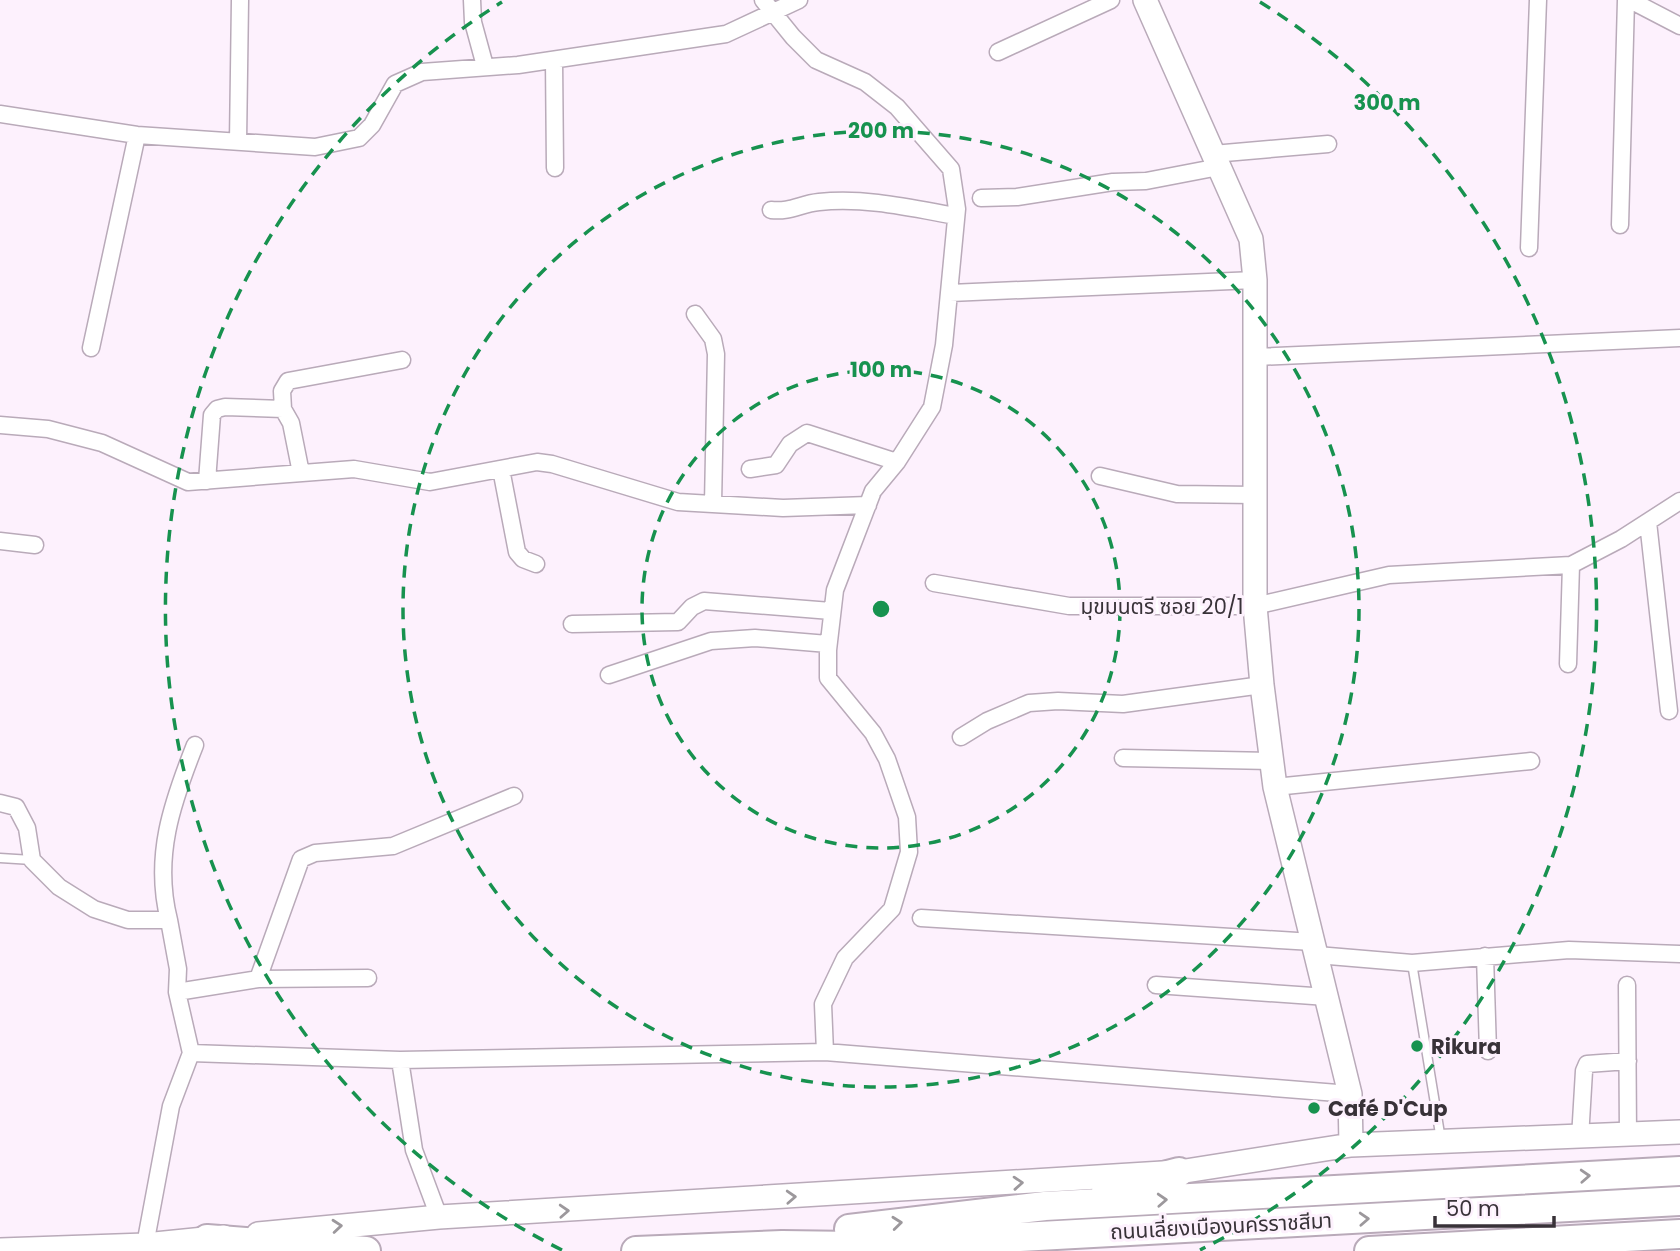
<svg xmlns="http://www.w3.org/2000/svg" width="1680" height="1251" font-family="Poppins,'Noto Sans Thai',sans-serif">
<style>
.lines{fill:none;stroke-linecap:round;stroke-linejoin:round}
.lane-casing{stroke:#b9aab9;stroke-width:11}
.street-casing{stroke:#b9aab9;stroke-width:19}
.secondary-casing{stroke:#b9aab9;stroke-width:26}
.highway-casing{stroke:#b9aab9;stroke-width:32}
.lane{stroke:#fff;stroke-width:8}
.street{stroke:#fff;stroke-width:16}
.secondary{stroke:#fff;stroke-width:23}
.highway{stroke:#fff;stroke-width:28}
.oneway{stroke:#9c989c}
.ring{fill:none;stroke:#17924f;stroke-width:3.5;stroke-dasharray:12 9}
.poi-dot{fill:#17924f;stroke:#fdf1fd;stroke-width:2.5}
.labels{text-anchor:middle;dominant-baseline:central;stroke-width:6;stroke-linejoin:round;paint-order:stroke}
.street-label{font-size:21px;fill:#383238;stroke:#fdf1fd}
.poi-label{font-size:21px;font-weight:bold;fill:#383238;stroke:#fdf1fd;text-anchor:start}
.centre{fill:#17924f;stroke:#fdf1fd;stroke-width:3.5}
.ring-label{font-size:21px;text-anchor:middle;font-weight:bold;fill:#17924f;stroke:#fdf1fd;stroke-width:6;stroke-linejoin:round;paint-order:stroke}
</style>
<rect width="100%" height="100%" fill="#fdf1fd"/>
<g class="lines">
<defs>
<path id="lane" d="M0 858 32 860
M1412 963 1441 1140"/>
<path id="street" d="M472 0 473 22 485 66
M763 0 793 37 816 60 865 82 897 107 951 169 957 209 944 345 932 407 897 462 873 491 835 590 828 650V678L873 733 887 759 907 817 909 852 892 909 845 958 823 1004 825 1052
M1630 0 1680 26
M998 52 1111 0
M554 60 555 168
M0 114 137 135 315 147 359 138 372 125 395 84 422 72 518 65 726 34 799 0
M238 142 240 0
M1213 154 1328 144
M981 198 1017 197 1113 182 1146 181 1219 167
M771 210C791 212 800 204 819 202 865 197 911 208 956 216
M1620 225 1626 0
M1529 248 1538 0
M950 293 1255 280
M695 314 713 339 716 354 713 504
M91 348 137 135
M1256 357 1680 338
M283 409 282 391 288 381 402 360
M0 425 48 429 102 443 188 482 354 469 430 482 537 462 552 464 678 502 783 508 868 505
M501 469 517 552 523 559 536 564
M750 469 776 465 790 444 807 433 897 462
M1100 476 1177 494 1255 495
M207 481 212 415 217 409 225 407 283 409 291 423 301 473
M1648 522 1669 711
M0 541 35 545
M934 583 1069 606H1255L1389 575 1571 565 1621 539 1680 501
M572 624 678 622 692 607 704 601 831 611
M1568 664 1571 565
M609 675 711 641 755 638 828 644
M961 737 987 721 1029 703 1058 701 1123 704 1262 685
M1123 758 1271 761
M1275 787 1531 761
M0 803 16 807 27 828 32 860 59 887 94 909 128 920H169L178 969 177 992 191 1053 171 1106 145 1245
M921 918 1313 942
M169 920C153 857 172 803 195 745
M1317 955 1412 963 1569 950 1680 954
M1485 956 1488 1051
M258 979 368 978
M1156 985 1327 997
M1627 985 1628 1135
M177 992 258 979 301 859 315 853 393 846 514 796
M191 1053 400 1060 825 1052 1350 1094
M400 1060 414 1150 439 1217
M1580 1138 1584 1071 1587 1064 1628 1061"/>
<path id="secondary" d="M1145 0 1251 239 1255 280V606L1262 685 1275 787 1350 1094 1351 1145
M258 1234 439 1217 1179 1172 1351 1145 1680 1132
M0 1250 145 1245 224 1237"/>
<path id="highway" d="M1106 1191 1179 1172
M849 1229 1045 1206 1680 1171
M207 1239 366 1251
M636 1251 782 1245 855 1246 1680 1201
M1369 1251 1680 1234"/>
</defs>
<!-- lane casing -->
<use href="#lane" class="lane-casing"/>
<!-- street casing -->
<use href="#street" class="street-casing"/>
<!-- secondary casing -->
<use href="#secondary" class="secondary-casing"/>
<!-- highway casing -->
<use href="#highway" class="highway-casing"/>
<!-- lane -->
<use href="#lane" class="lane"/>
<!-- street -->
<use href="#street" class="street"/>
<!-- secondary -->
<use href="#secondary" class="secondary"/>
<!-- highway -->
<use href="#highway" class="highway"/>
</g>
<!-- one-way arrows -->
<defs><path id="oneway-chevron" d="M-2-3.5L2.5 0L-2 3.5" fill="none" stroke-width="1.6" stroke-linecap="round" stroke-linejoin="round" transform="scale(1.75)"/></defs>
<g class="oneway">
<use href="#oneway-chevron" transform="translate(1585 1176) rotate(-3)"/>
<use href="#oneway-chevron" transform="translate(1018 1183) rotate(-4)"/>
<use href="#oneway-chevron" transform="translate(791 1197) rotate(-3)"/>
<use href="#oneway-chevron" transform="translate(1162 1200) rotate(-3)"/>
<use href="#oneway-chevron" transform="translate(564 1211) rotate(-3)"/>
<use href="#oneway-chevron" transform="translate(1364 1219) rotate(-3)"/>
<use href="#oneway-chevron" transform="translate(897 1223) rotate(-6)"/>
<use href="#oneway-chevron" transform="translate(337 1226) rotate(-5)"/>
</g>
<!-- distance rings -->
<g class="ring">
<circle cx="881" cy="609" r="239"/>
<circle cx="881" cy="609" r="478"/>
<path d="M562 1250A716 716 0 0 1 502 2M1260 2A716 716 0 0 1 1200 1250"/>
</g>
<!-- markers -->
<g class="poi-dot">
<circle cx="1417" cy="1046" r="7"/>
<circle cx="1314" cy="1108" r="7"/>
</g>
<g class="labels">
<!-- street labels -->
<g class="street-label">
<text x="1162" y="606">มุขมนตรี ซอย 20/1</text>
<text transform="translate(1221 1226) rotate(-3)">ถนนเลี่ยงเมืองนครราชสีมา</text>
</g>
<!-- poi labels -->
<g class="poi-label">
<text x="1431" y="1046">Rikura</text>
<text x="1328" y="1108">Café D'Cup</text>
</g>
</g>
<circle cx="881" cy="609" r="10" class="centre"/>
<g class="ring-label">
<text x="1387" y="110">300 m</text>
<text x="881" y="138">200 m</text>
<text x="881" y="377">100 m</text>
</g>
<!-- scale -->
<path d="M1435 1216v10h119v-10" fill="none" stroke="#383238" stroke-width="3.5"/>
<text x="1446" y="1216" font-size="21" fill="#383238" stroke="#fdf1fd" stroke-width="5" paint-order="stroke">50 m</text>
</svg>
